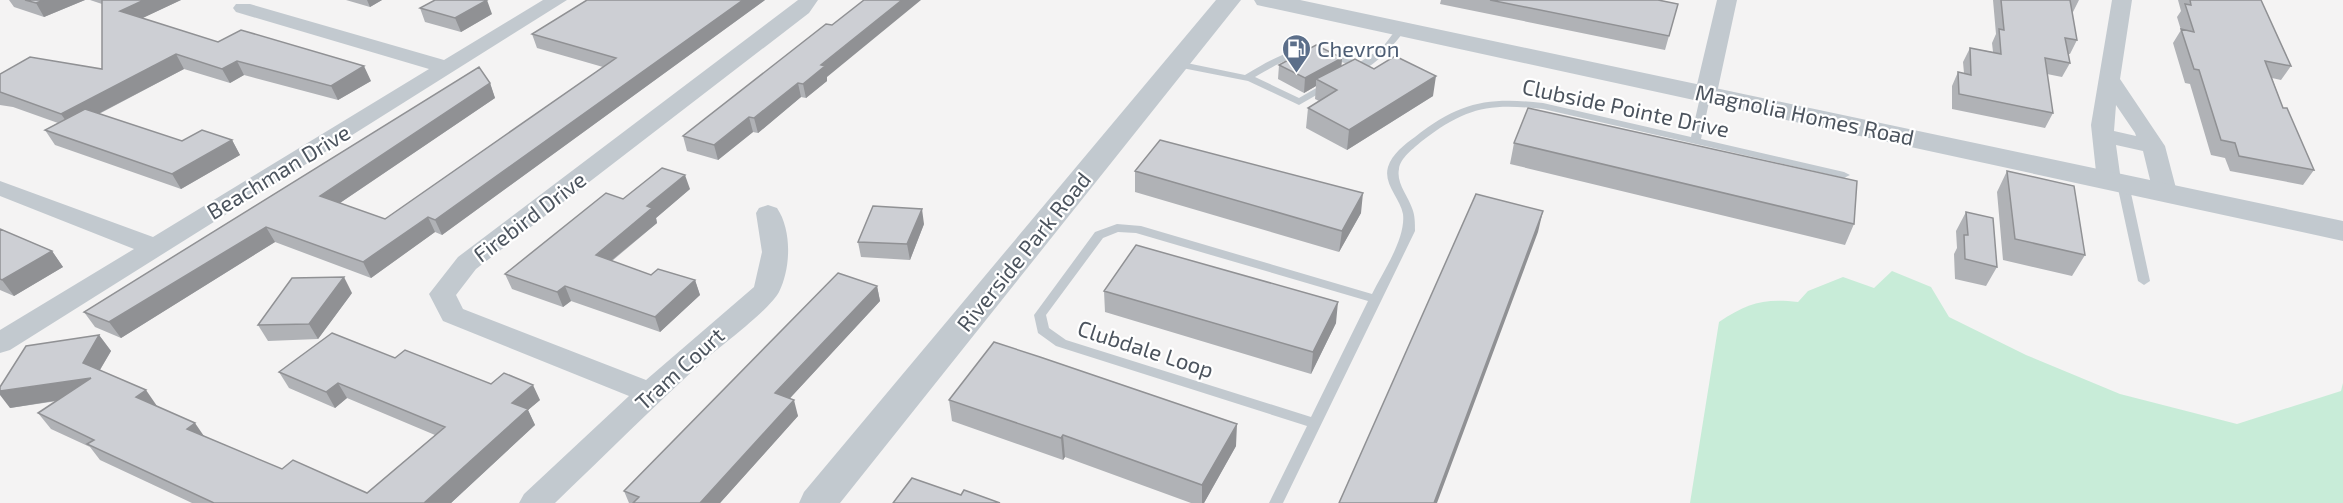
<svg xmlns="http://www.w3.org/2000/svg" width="2343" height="503" font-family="'Exo 2',sans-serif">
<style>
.green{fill:#c8ecd8}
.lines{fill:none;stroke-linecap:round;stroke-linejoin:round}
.service{fill:#c2c9cf;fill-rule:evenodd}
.minor{fill:#c2c9cf;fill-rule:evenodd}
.tertiary{fill:#c2c9cf;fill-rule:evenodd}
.wall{fill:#b0b2b6}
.shaded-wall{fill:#909194}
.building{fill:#cdcfd4;stroke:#909194;stroke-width:1.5}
.labels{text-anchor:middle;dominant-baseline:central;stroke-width:4.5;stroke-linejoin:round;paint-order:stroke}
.service-label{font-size:22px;fill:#4e5e75;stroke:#fff;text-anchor:start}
.street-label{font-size:22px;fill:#4c545e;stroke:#fff}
</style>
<rect width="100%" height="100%" fill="#f4f3f3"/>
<!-- green -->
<path class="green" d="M1892 271 1931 287 1949 317 2026 355 2120 394 2237 424 2341 391 2343 383V503H1690L1719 322C1747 303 1764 298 1798 302L1808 291 1843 277 1874 288Z"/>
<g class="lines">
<!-- service -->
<path class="service" d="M1401 26 1406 29C1395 44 1367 76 1348 74L1347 72 1354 66C1305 51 1299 51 1255 77L1299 98 1325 83H1333L1334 85 1299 105 1248 81 1177 67 1172 64 1177 61 1245 75C1295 45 1304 44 1360 62L1382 48 1398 27Z
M1706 90 1711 93 1701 139 1844 172 1850 175 1844 178 1543 109C1489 103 1466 107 1422 141 1414 148 1400 158 1399 169 1396 183 1408 196 1412 208 1415 215 1415 223 1415 231L1283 503H1269L1307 426 1056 346 1038 333 1034 315 1095 232 1117 224 1141 226 1372 294C1383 272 1406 238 1403 214 1400 198 1383 184 1388 167 1392 154 1405 144 1415 137 1460 102 1487 97 1543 103L1691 137 1701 93ZM1118 232 1136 233 1368 301 1311 417 1066 340 1049 328 1046 315 1103 238Z
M2123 181 2129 184 2150 281 2144 285 2138 281 2117 184Z"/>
<!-- minor -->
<path class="minor" d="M543 0H567L10 350 0 353V330L134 249 0 196V181L153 237 429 69 236 12 233 8 236 4H250L444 60Z
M798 0H818L809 13 476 269 456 295 463 309 646 380 754 287 762 252 756 213 759 208 768 205 777 208C792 230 791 268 779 292 770 309 725 343 708 357 656 404 606 454 555 503H519L524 494 629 396 443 321 429 294 458 257Z
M1717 0H1737L1717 93 1714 98H1698L1695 93Z
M2112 0H2132L2120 79 2165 146 2177 192 2174 197 2165 199 2156 197 2153 192 2143 151 2116 145 2121 181 2117 186H2101L2097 181 2091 125ZM2116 105 2135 133 2136 136 2114 131Z"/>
<!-- tertiary -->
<path class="tertiary" d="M1216 0H1241L840 503H799L804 492Z
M1254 0H1300L2343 221V241L1266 7 1257 5Z"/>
</g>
<!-- wall -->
<path class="wall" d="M9 0H85L44 17 14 7Z
M90 0H181L142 18 218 42 371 81 338 100 244 75 230 83 184 69 99 114 182 141 232 140 240 155 181 189 55 145 45 130 58 123 13 107 0 105V74L102 69V4Z
M346 0H382L370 7Z
M765 0 442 235 435 232 371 278 275 242 121 338 95 327 84 312 490 83 495 98 340 203 385 219 603 67 537 48 532 34Z
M1441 0H1658L1678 4 1665 50 1440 4Z
M1993 0H2079L2073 12H2072L2077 40 2070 54H2068L2070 63 2062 77 2047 74 2053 113 2045 128 1952 109V86L1958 72 1964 73 1963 62 1970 48 1993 52 1992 43 1996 34Z
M2178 0H2261L2291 66 2281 80 2272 78 2283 108 2314 170 2303 185 2230 171 2225 158 2211 155 2190 84 2185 83 2173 43 2181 30 2177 17 2181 11Z
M420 8 492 14 461 32 425 22Z
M826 24 827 81 806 98 801 97 758 133 753 132 718 160 687 151 683 136Z
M1342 58 1341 66 1433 96 1347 150 1306 128 1308 108 1319 101 1315 99 1316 86 1304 93 1278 79 1279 65Z
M1514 143 1854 224 1845 245 1510 164Z
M1135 171 1361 213 1339 252 1135 192Z
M2007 171 2085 255 2072 276 2003 260 1997 192Z
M690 189 656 218 657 223 612 261 651 275 695 280 700 295 660 332 571 301 563 307 512 289 505 274 623 199Z
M1966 212 1997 267 1986 286 1955 279 1954 254 1957 248 1956 231Z
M924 224 910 260 861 257 858 242Z
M0 229 52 251 63 267 14 296 0 290Z
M877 286 880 301 790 398 798 416 720 503H629L624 491Z
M1104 291 1336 323 1311 374 1105 312Z
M352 293 318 339 268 341 258 325Z
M99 335 111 351 100 370 205 437 282 469 367 493 435 435 347 398 335 408 289 388 279 372 395 358 491 384 540 400 528 410 535 425 451 503H192L100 460 90 447 51 429 38 413 57 401 10 408Z
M949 400 1236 446 1204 503H1191L1065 457 1063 460 952 421Z"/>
<!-- shaded-wall -->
<path class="shaded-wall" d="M44 0H85L44 17 36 3Z
M144 0H181L128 25 120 11Z
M367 0H382L370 7Z
M487 0 492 14 461 32 455 18Z
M743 0H765L442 235 435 220Z
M902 0H921L827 77V81L806 98 803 84 821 65Z
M176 54 184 69 71 128 61 114Z
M1342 58 1341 72 1316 79V86L1304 93 1305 78Z
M237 61 244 75 230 83 222 69Z
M364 66 371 81 338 100 331 86Z
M1436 76 1433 96 1347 150 1349 130Z
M490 83 495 98 328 211 320 196Z
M798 83 801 97 758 133 754 118Z
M749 117 753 132 718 160 714 145Z
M232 140 240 155 181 189 172 174Z
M685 175 690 189 656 218 657 223 601 269 596 255 647 206Z
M1363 193 1361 213 1339 252 1342 231Z
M922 209 924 224 910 260 907 244Z
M1543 211 1538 232 1437 503H1434Z
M428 217 435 232 371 278 363 262Z
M266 227 275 242 121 338 109 322Z
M52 251 63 267 14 296 2 280Z
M344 277 352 293 318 339 309 324Z
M695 280 700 295 660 332 655 317Z
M565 286 571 301 563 307 557 292Z
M877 286 880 301 780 409 775 393Z
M1338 302 1336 323 1311 374 1313 352Z
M99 335 111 351 95 378 83 363Z
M91 378 103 393 10 408 0 395V391Z
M338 383 347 398 335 408 326 392Z
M533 385 540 400 528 410 535 425 451 503H424L512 403Z
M146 390 157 406 136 397Z
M794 400 798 416 720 503H700Z
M195 423 206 439 187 429Z
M1237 424 1236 446 1204 503H1202V485Z
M1063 435 1065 457 1063 460 1061 438Z"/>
<!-- building -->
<path class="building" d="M25 0H44L36 3Z
M102 0H144L120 11 218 42 241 30 364 66 331 86 237 61 222 69 176 54 61 114 0 92V74L30 57 102 69Z
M435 0H487L455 18 420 8Z
M587 0H743L435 220 428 217 363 262 266 227 109 322 84 312 479 67 490 83 320 196 385 219 616 58 532 34Z
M864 0H902L821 65 825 66 803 84 798 83 754 118 749 117 714 145 683 136 826 24 832 25Z
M1490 0H1658L1678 4 1669 36Z
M2001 0H2070L2077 40 2065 38 2070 63 2045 58 2053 113 1959 94 1958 72 1971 75 1970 48 2001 54 1999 29 2004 30Z
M2190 0H2261L2291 66 2265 61 2283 108H2287L2314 170 2239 156 2235 143 2221 140 2199 70 2194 69 2181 29 2194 32 2185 4 2191 5Z
M1316 45 1342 58 1305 78 1279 65Z
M1395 56 1436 76 1349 130 1308 108 1337 90 1316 79 1355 59 1374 69Z
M1528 108 1857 181 1854 224 1514 143Z
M85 109 182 141 202 130 232 140 172 174 45 130Z
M1160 140 1363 193 1342 231 1135 171Z
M662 168 685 175 647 206 652 208 596 255 651 275 658 269 695 280 655 317 565 286 557 292 505 274 606 193 623 199Z
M2007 171 2074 186 2085 255 2015 239Z
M1476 194 1543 211 1434 503H1339Z
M873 206 922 209 907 244 858 242Z
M1966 212 1993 218 1997 267 1965 259 1964 235H1968Z
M0 229 52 251 2 280 0 279Z
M1136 245 1338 302 1313 352 1104 291Z
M838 273 877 286 775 393 794 400 700 503H633L639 497 624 491Z
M344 277 309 324 258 325 292 278Z
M332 333 395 358 405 350 491 384 504 373 533 385 512 403 528 409 424 503H214L87 444 94 440 38 413 91 378 0 391V387L26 346 99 335 83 363 146 390 136 397 195 423 187 429 282 469 293 460 367 493 445 427 338 383 326 392 279 372Z
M994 342 1040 357 1237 424 1202 485 1063 435 1061 438 949 400Z
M912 478 961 495 964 490 1000 503H893Z"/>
<!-- icons -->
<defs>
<symbol id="fuel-pin" viewBox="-11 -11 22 30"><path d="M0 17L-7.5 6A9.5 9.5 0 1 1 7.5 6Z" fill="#5c6f8a" stroke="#fff"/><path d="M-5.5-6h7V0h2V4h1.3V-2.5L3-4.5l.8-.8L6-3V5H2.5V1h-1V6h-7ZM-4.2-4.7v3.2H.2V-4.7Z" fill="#fff"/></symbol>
</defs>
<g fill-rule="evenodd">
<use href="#fuel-pin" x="1280" y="32" width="33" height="45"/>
</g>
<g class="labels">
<!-- service labels -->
<g class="service-label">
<text x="1317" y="48">Chevron</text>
</g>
<!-- street labels -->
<g class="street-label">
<text transform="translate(1626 107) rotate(12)">Clubside Pointe Drive</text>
<text transform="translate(1805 114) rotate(12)">Magnolia Homes Road</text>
<text transform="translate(278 171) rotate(-31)">Beachman Drive</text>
<text transform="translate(529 216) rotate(-37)">Firebird Drive</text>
<text transform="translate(1023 251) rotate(-51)">Riverside Park Road</text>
<text transform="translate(1146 348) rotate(18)">Clubdale Loop</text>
<text transform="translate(679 368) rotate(-42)">Tram Court</text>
</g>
</g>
</svg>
